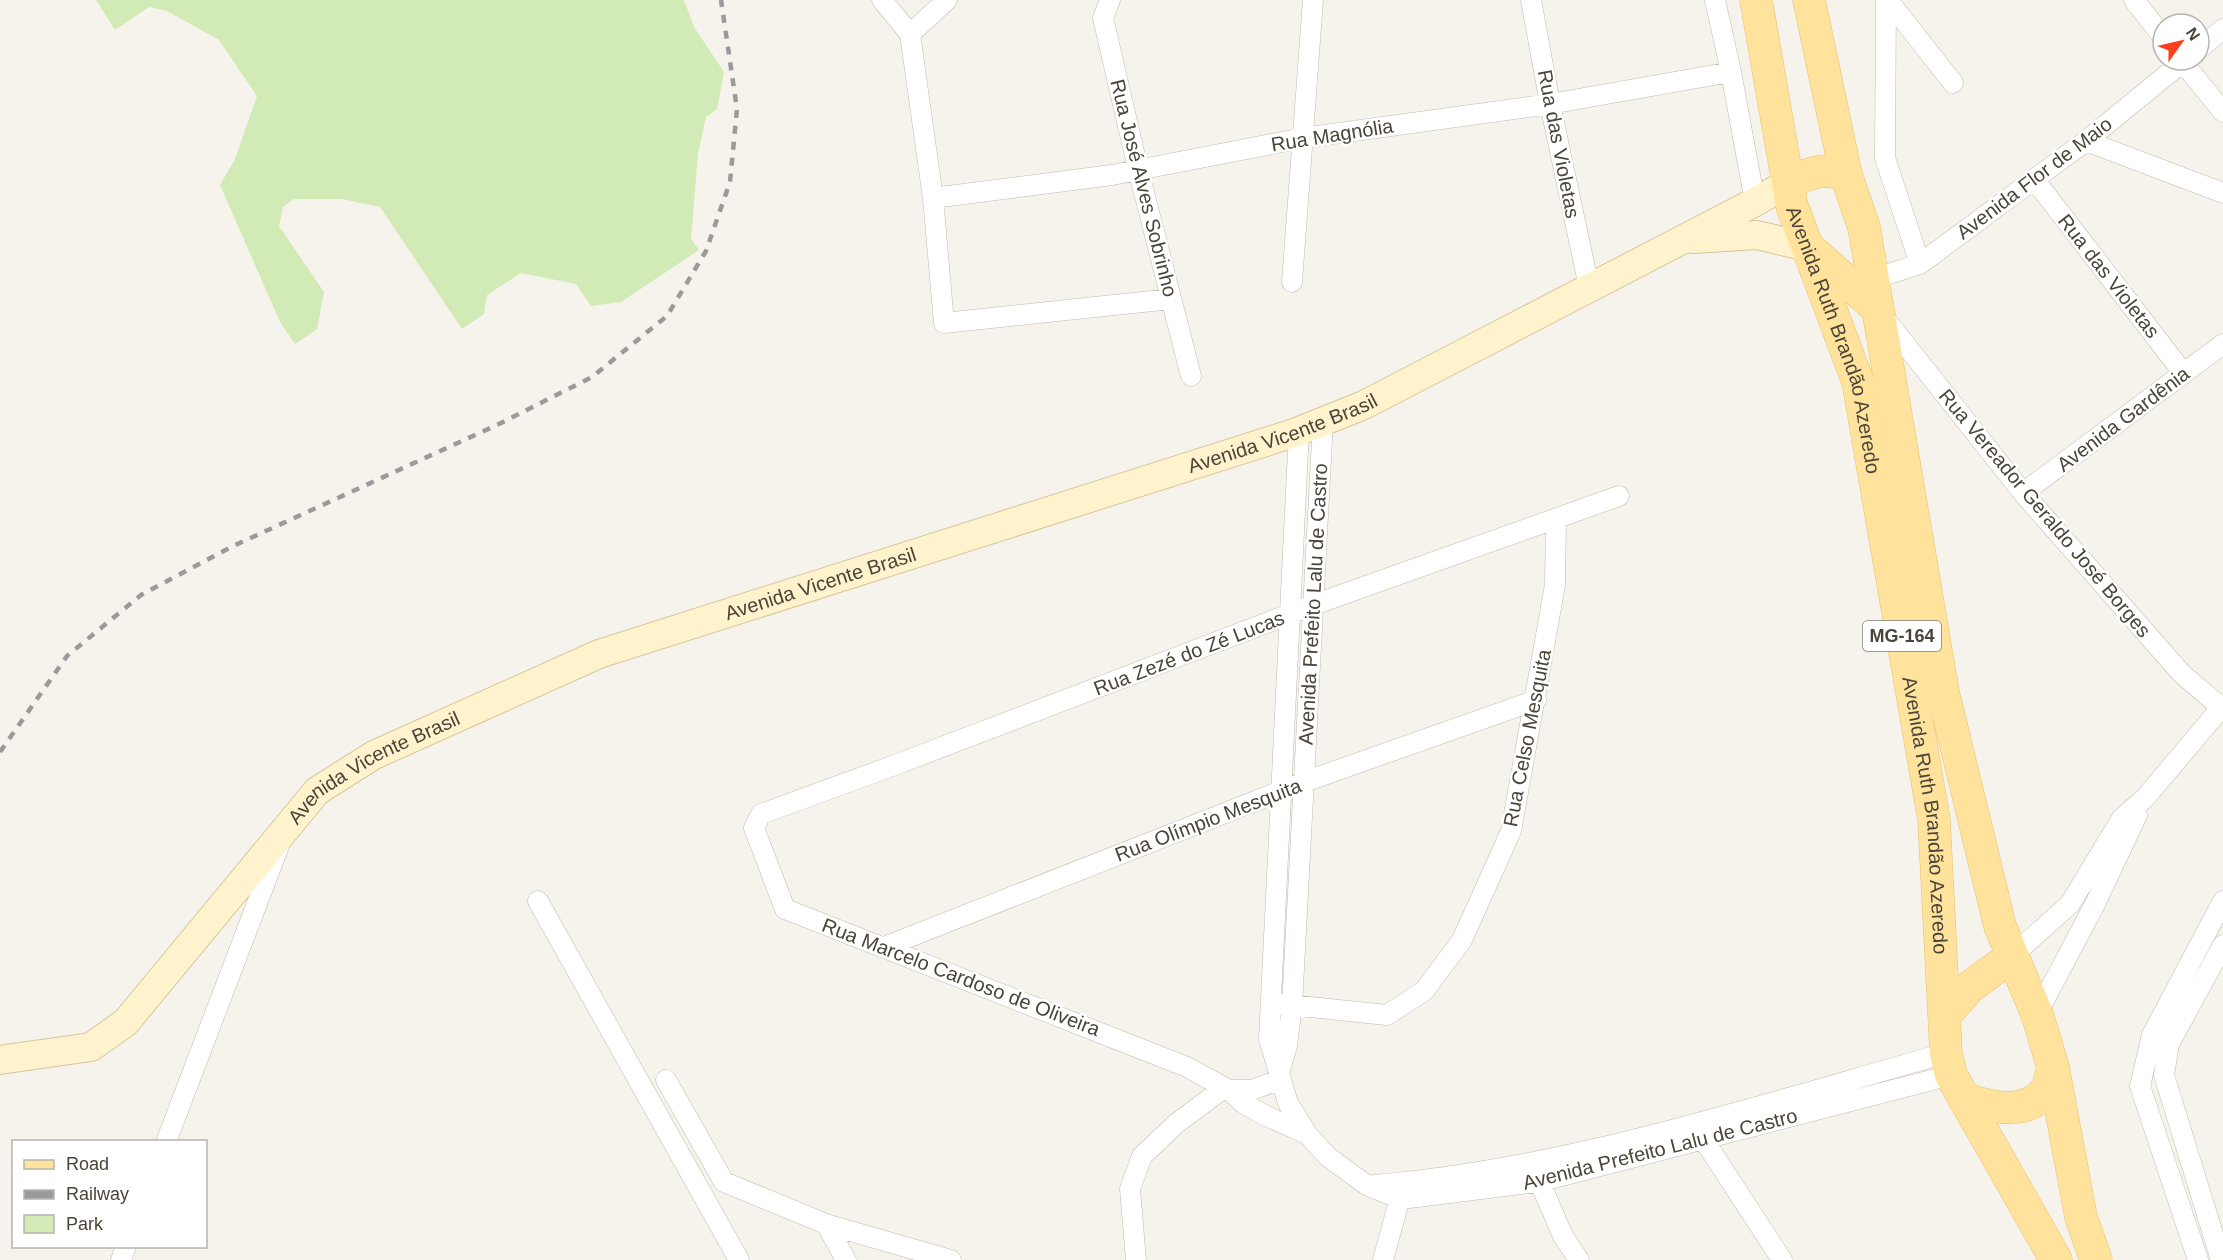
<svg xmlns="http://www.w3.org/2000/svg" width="2223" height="1260" font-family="Arial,sans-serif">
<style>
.green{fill:#d2eab5}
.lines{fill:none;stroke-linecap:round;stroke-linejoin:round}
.street-casing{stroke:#c2bbae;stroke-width:21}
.secondary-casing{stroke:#d6c79b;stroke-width:30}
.primary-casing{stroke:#e6c16a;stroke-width:33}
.street{stroke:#fff;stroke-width:20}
.secondary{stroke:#fff3cd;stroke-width:28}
.primary{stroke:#ffe39c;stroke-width:32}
.rail{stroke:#9a9a9a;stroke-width:4.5;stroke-dasharray:8 8;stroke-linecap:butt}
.labels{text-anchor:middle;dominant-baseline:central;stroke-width:5;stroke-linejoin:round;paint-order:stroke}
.shield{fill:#fff;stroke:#817c74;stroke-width:1.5}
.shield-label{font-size:18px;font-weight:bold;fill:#4b4439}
.street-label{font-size:20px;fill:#4b4439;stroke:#fff}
</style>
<rect width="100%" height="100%" fill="#f6f3ec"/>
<!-- green -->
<path class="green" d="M96 0H684L694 27 724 72 717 109 706 117 698 154 691 239 699 250 621 302 591 306 576 284 521 273 487 295 484 314 462 329 380 207 342 199H294L283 207 279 226 324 292 317 329 295 344 280 322 220 185 235 159 257 96 219 40 167 11 149 7 115 30Z"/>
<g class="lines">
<defs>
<path id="street" d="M882 0 910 34 933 198 944 323 1171 299
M1110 0 1103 18 1138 169 1191 376
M1531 0 1550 104 1589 287
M1715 0 1731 72 1755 202
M1886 0 1885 158 1920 264
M1888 0 1953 83
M2134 0 2163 37
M910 34 947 0
M2199 49 2223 29
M2181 60 2223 112
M2086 141 2223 193
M2034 179 2184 374
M933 198 1112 175 1303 138 1550 104 1731 72
M1873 279 1920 264 2086 141 2185 60
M1292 282 1313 0
M1882 315 2023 493 2182 674 2223 709
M1299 430 1269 1039 1288 1103 1307 1134 1328 1157 1368 1186 1401 1199 1538 1182 1951 1075
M2023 493 2223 344
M538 901 739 1260
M884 947 1304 782 1536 700
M2012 956 2070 904 2122 818 2145 798 2221 708
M1271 1003 1387 1015 1424 991 1462 940 1511 831 1555 585 1556 520
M2037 1014 2095 904 2137 815
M1279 1073 1287 1046 1292 1006 1323 421
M666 1080 724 1182 826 1224 951 1260
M1229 1090H1252L1281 1079
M1696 1128 1782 1260
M1307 1134 1264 1115 1243 1103 1229 1090 1187 1067 785 909 754 828 761 814 895 765 1313 605 1619 496
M166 1142 279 846
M1535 1171 1563 1236 1579 1260
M1374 1185C1567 1169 1760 1105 1946 1053
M826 1224 846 1260
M121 1260 126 1246
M1136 1260 1130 1189 1142 1156 1177 1123 1224 1088
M1383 1260 1403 1187
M2198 1260 2140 1086 2152 1035 2223 901
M2221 1260 2164 1075 2169 1044 2223 945"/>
<g id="secondary">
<path d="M1693 239 1757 235 1807 247"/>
<path id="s1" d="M0 1060 91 1047 126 1022 317 791 374 755 599 654 1294 433 1364 405 1755 202 1788 183"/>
</g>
<g id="primary">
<path id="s2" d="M1756 0 1792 206 1858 382 1934 820 1946 1053 1951 1075 2056 1260"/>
<path d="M1809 0 1846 175 1864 227 1943 692 2000 926 2037 1014 2053 1067 2081 1217 2096 1260"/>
<path d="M1788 183C1810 173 1822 167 1846 175"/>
<path d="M1810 249 1877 308"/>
<path d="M1945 1015 1970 987 2012 956"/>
<path d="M1964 1099C1991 1107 2027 1117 2046 1090 2050 1084 2051 1074 2053 1067"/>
</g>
</defs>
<!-- street casing -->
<use href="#street" class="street-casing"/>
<!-- secondary casing -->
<use href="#secondary" class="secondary-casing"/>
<!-- primary casing -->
<use href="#primary" class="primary-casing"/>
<!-- street -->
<use href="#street" class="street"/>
<!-- secondary -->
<use href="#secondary" class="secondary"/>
<!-- primary -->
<use href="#primary" class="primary"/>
<!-- rail -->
<path class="rail" d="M0 752 67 656 141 595 231 547 499 424 592 377 667 316 706 251 730 182 737 109 721 0"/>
</g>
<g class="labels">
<!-- shield labels -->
<rect class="shield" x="1863" y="621" width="78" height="30" rx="4.5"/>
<g class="shield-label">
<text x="1902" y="636">MG-164</text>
</g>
<!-- street labels -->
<g class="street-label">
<text transform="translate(1332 135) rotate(-9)">Rua Magnólia</text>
<text transform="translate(1559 144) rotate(79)">Rua das Violetas</text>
<text transform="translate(2034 178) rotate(-37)">Avenida Flor de Maio</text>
<text transform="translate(1144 188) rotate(76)">Rua José Alves Sobrinho</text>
<text transform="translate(2109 276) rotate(52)">Rua das Violetas</text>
<text stroke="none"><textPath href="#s2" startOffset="350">Avenida Ruth Brandão Azeredo</textPath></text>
<text transform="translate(2123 419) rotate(-37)">Avenida Gardênia</text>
<text stroke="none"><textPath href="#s1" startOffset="1467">Avenida Vicente Brasil</textPath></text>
<text transform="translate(2045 513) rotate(50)">Rua Vereador Geraldo José Borges</text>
<text stroke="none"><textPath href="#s1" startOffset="981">Avenida Vicente Brasil</textPath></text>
<text transform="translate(1313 604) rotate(-87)">Avenida Prefeito Lalu de Castro</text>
<text transform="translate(1189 653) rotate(-21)">Rua Zezé do Zé Lucas</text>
<text transform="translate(1527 738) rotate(-79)">Rua Celso Mesquita</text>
<text stroke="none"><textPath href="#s1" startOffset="495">Avenida Vicente Brasil</textPath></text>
<text stroke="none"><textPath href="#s2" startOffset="836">Avenida Ruth Brandão Azeredo</textPath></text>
<text transform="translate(1208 820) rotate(-21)">Rua Olímpio Mesquita</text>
<text transform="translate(961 977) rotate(21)">Rua Marcelo Cardoso de Oliveira</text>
<text transform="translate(1660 1149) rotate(-14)">Avenida Prefeito Lalu de Castro</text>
</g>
</g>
<!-- legend -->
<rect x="12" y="1140" width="195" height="108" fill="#ffffff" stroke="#b7b4b0" stroke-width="1.5"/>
<rect x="24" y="1160" width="30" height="9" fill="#ffe39c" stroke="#b7b4b0" stroke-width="1.5"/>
<text x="66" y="1170" font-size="18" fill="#4b4439">Road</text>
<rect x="24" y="1190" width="30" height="9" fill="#9a9a9a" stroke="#b7b4b0" stroke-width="1.5"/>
<text x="66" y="1200" font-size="18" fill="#4b4439">Railway</text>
<rect x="24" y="1215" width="30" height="18" fill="#d2eab5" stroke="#b7b4b0" stroke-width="1.5"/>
<text x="66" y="1230" font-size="18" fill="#4b4439">Park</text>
<!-- north arrow -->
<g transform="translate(2181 42) rotate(56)"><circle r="28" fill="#ffffff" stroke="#b7b4b0" stroke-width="1.5"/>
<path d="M0-4.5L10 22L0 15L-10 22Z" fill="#fc3f1d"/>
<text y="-9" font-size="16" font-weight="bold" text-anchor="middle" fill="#4b4439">N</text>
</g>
</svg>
